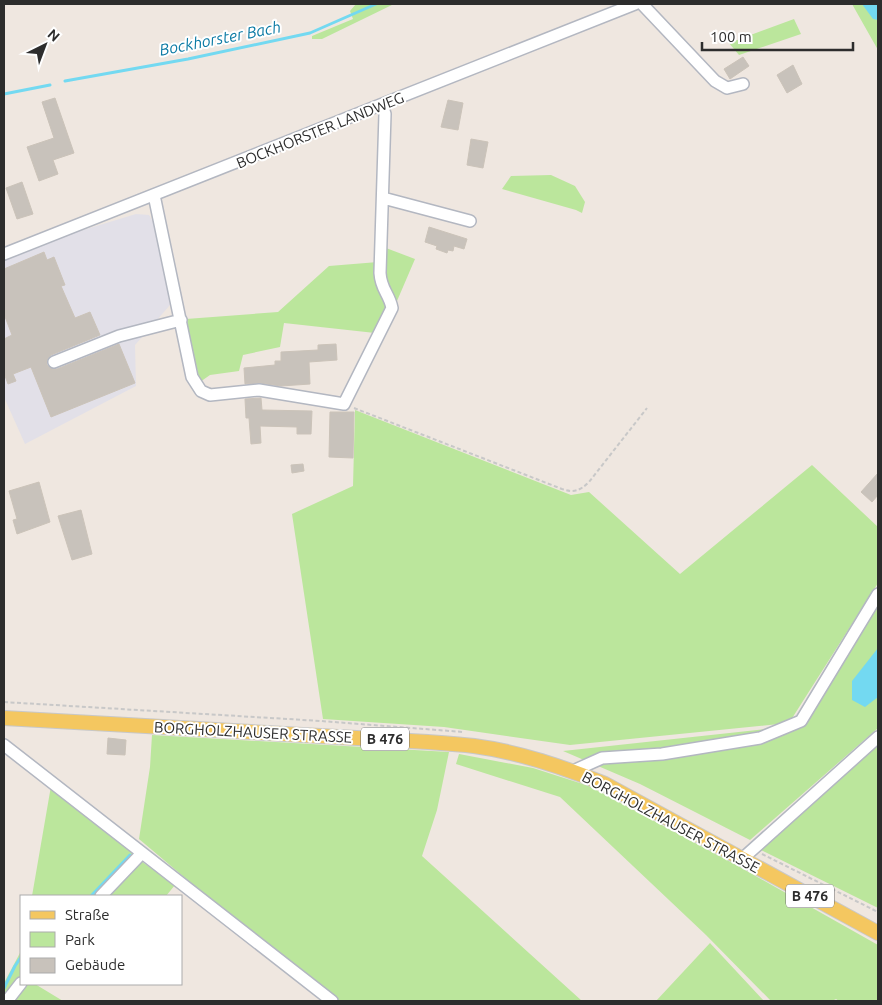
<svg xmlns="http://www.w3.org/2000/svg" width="882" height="1005" font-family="Ubuntu,sans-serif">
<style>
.industrial{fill:#e2e0e8}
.green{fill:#bbe69c}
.water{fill:#73d9f1}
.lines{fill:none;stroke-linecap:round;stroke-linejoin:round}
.stream{stroke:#73d9f1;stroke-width:3}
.building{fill:#c8c2bb;stroke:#cbc3b9}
.minor-casing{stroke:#b3b7c1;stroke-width:14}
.major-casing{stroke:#c8c8c8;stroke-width:16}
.path{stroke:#c8c8c8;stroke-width:2;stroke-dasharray:4 2.5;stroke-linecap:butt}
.minor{stroke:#fff;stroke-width:11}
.major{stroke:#f4c760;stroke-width:14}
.labels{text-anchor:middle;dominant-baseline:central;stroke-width:4;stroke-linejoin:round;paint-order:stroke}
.shield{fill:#fff;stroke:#6c6c6c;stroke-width:1}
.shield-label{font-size:14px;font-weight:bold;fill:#2d2d2d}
.street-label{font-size:15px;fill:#2d2d2d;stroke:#fff}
.water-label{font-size:16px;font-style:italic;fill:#0b7aa4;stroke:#fff}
</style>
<rect width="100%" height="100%" fill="#efe7e0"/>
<!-- industrial -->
<path class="industrial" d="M136 214 149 215 156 227 170 305 135 345 136 386 25 444 4 397V261L60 237Z"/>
<!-- green -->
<path class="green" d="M356 4H394L322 39H312V36L353 19 350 11Z
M852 4H878V50Z
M794 19 801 34 739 55 729 43Z
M551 175 575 186 585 202 582 213 576 210 502 189 511 176Z
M386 248 415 259 397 301C379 280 384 274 386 248Z
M378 262V285L381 296 387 302V310L375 333 284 323 280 347 243 355 239 371 210 375 200 382 186 319 278 312 329 266Z
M355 410 571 495 589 492 680 574 812 465 878 527V583L789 723 570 745 444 727 323 719 292 514 353 486Z
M878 601V728L750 840 640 784 563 751 803 725Z
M152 735 449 752 437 810 422 856 582 1001H338L236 921 139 839 150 767Z
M878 745V908L761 850Z
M459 754 533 768 589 786 738 866 878 945V1001H839L836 999 832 1001H771L706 935 560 797 456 764Z
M51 786 132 848 135 857 96 896H32Z
M141 861 175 885 166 896H108Z
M710 943 764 1001H656Z
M21 951V975L4 998V983Z
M25 984H35L63 1001H12Z"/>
<!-- water -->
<path class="water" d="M862 4H878V20L873 19Z
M878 648V697L865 707 852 700V681Z"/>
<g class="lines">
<!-- stream -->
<path class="stream" d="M65 81 188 59 310 33 376 4
M4 94 50 85
M91 896 130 855
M4 988 15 966 21 957"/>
</g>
<!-- building -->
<path class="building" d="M743 57 749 66 730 79 724 69Z
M793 65 802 84 787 93 777 75Z
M55 98 74 153 53 160 58 174 39 181 27 147 54 138 42 102Z
M448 100 463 103 458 130 441 127Z
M471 139 488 142 483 168 467 165Z
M22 182 33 214 17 219 6 188Z
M429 227 467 239 464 249 454 246 453 251 448 250 447 253 436 249 437 246 425 242Z
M44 252 47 260 54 257 65 285 61 286 75 318 90 312 100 335 51 355 47 360V365L52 369H57L119 344 135 383 51 417 31 367 13 374 16 381 8 384 4 373V339L12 335 4 314V269Z
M336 344 337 360 309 362 310 384 281 386 260 383 245 384 244 368 275 365V361H281V352L318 350V345Z
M261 398 262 410 312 411 311 434H297V427L260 426 261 443 251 444 249 418H246L245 399Z
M330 412H354L353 458 329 457Z
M303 464 304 471 292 473 291 465Z
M878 473V495L872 502 861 492Z
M39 482 50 522 17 534 13 520 17 519 9 491Z
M81 510 92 554 72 560 58 516Z
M108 738 126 740 125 755 107 754Z"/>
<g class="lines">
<defs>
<path id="minor" d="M642 4 715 81 727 88 743 84
M154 195 192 377 201 391 210 395 259 390 344 404 392 308C389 293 381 290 380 273L385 114 382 105
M383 198 470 221
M4 254 635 4
M54 362 119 336 181 320
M4 745 332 1001
M573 771 602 758 662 754 760 738 801 721 878 594
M742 859 878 737
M101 896 142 853
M7 1001 21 983"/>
<path id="major" d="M4 718 428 742C443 743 459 744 474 746 520 752 563 767 605 784L878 933"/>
</defs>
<!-- minor casing -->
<use href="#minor" class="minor-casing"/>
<!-- major casing -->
<use href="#major" class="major-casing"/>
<!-- path -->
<path class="path" d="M354 408 562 489C573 493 580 491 589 482L647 408
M4 702 321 721 463 732
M762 854 878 912"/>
<!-- minor -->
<use href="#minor" class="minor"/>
<!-- major -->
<use href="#major" class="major"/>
</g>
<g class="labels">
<!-- shield labels -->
<g class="shield">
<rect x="361" y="727.5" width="48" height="23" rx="4"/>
<rect x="786" y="884.5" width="48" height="23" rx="4"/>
</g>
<g class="shield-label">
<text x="385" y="739">B 476</text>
<text x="810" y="896">B 476</text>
</g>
<!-- street labels -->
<g class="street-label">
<text transform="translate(320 130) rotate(-22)">BOCKHORSTER LANDWEG</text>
<text transform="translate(253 732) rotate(3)">BORGHOLZHAUSER STRASSE</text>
<text transform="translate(671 822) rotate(28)">BORGHOLZHAUSER STRASSE</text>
</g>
<!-- water labels -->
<g class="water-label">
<text transform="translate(220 38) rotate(-11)">Bockhorster Bach</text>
</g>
</g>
<!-- border -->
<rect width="882" height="1005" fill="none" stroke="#2d2d2d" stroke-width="10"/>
<!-- legend -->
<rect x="20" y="895" width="162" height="90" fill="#ffffff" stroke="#ababab"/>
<rect x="30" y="911" width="25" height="8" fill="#f4c760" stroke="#ababab"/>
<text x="65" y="920" font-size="15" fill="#2d2d2d">Straße</text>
<rect x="30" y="932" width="25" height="15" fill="#bbe69c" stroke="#ababab"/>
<text x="65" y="945" font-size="15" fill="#2d2d2d">Park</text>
<rect x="30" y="958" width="25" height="15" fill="#c8c2bb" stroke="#ababab"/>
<text x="65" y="970" font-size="15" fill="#2d2d2d">Gebäude</text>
<!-- north arrow -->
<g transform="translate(45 45) rotate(42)" stroke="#ffffff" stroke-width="4" paint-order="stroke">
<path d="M0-4L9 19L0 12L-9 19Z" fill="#2d2d2d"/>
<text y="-8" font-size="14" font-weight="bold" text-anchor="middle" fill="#2d2d2d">N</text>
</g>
<!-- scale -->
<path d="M702 42v8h151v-8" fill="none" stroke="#2d2d2d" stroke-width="2.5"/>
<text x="710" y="42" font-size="15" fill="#2d2d2d" stroke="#ffffff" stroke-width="4" paint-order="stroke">100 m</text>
</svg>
